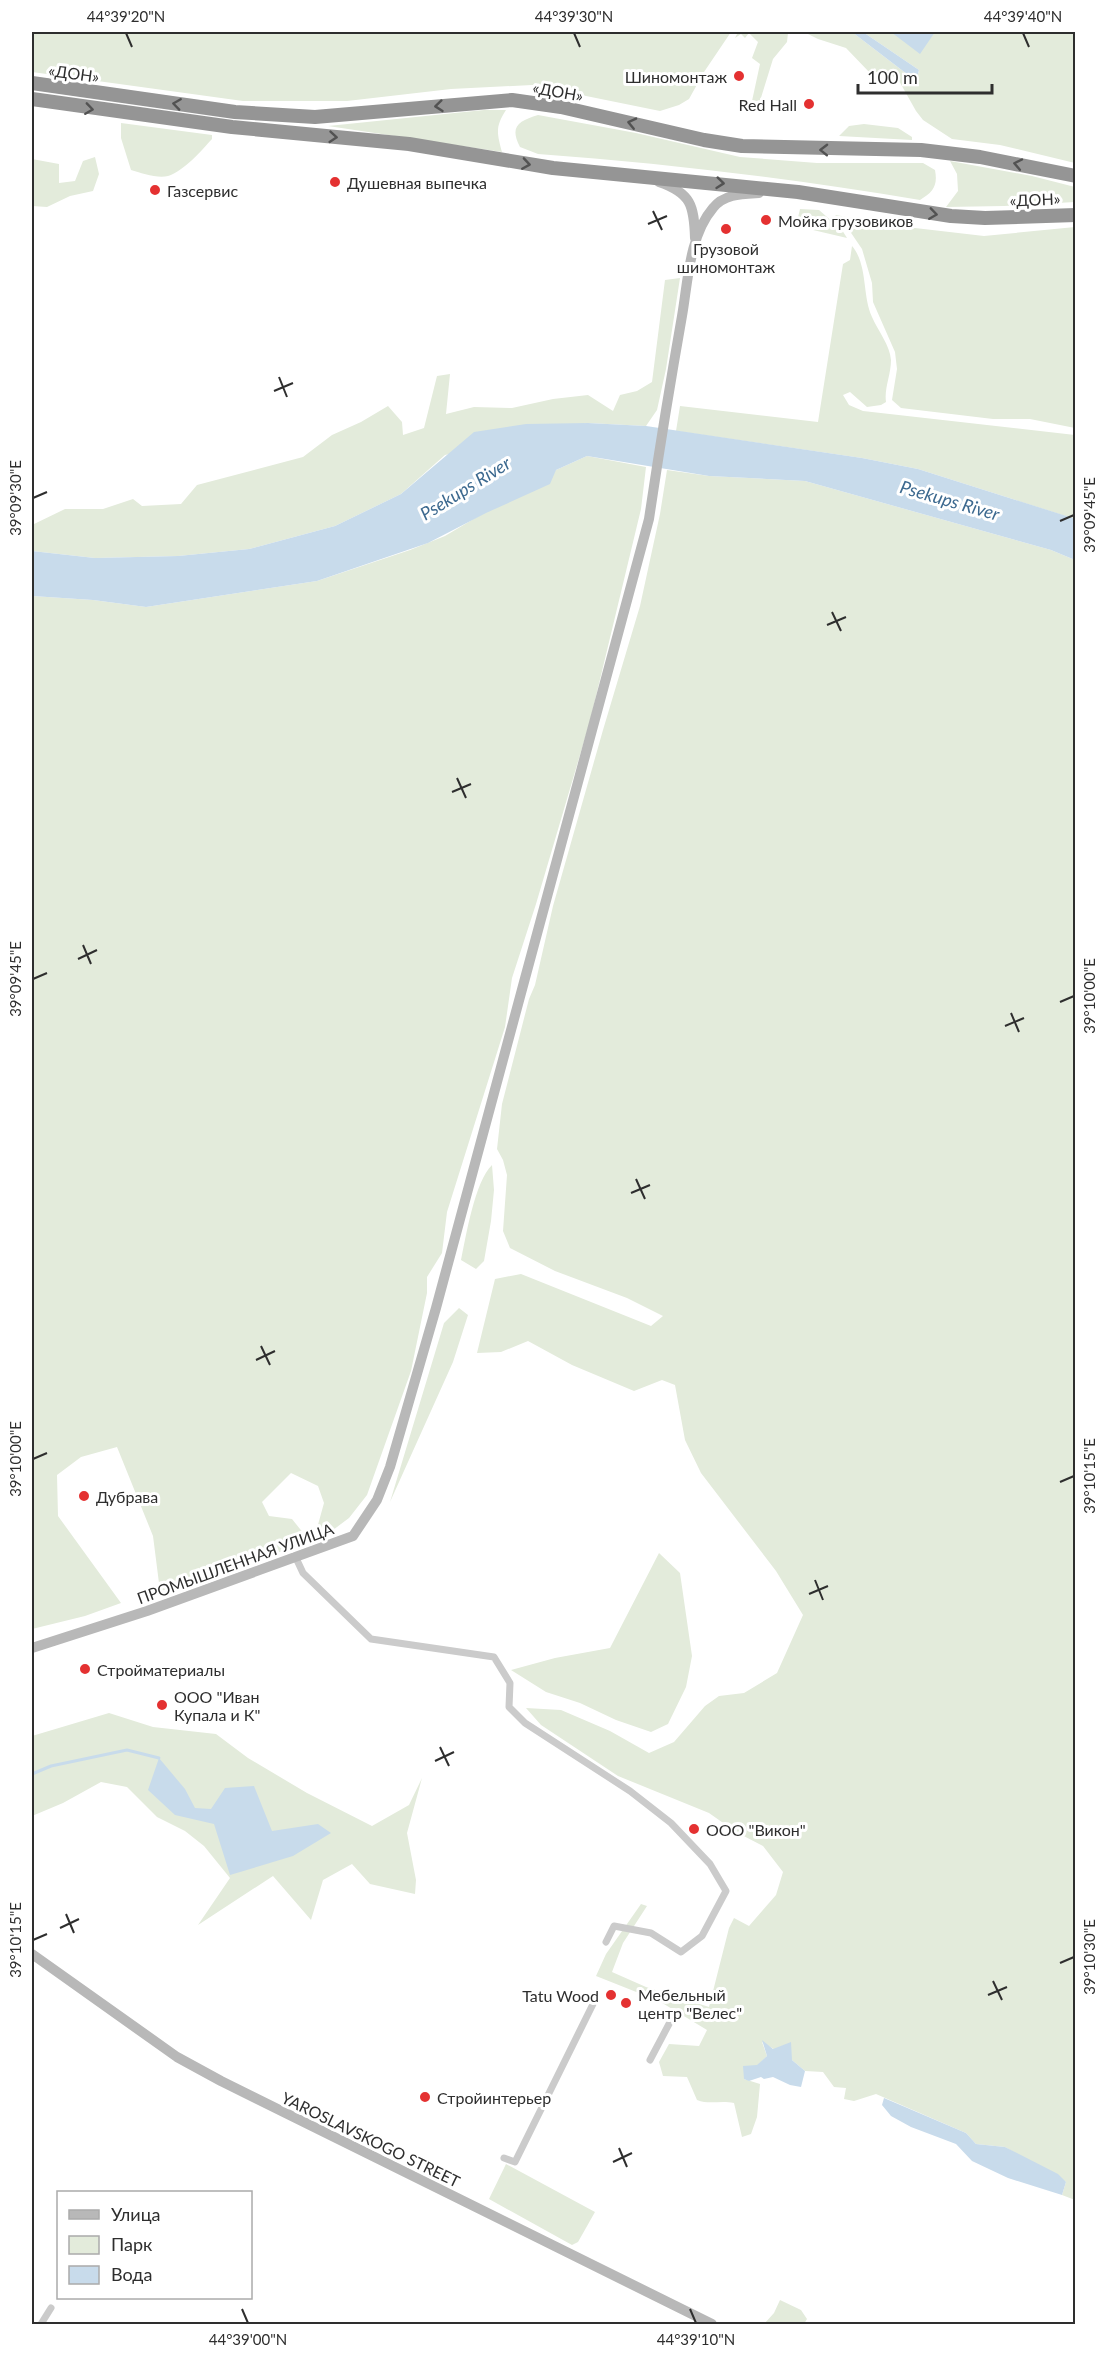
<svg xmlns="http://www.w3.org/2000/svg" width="1107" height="2356" font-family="Lato,sans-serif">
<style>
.green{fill:#e3ebdb}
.water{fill:#c8dbeb}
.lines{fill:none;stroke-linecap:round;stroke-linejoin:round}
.stream{stroke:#c8dbeb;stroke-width:3}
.street{stroke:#cbcbcb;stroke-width:7}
.secondary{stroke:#b8b8b8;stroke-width:10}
.highway{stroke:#959595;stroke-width:14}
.oneway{stroke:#525252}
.ticks{fill:none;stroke:#2e2e2e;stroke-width:2}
.poi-dot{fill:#e43131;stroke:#fff;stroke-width:2}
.labels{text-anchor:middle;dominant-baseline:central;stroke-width:6;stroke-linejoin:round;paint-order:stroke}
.street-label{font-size:16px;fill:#2e2e2e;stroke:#fff}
.poi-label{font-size:16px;fill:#2e2e2e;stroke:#fff;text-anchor:start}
.water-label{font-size:18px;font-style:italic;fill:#3c698f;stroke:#fff}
.neatline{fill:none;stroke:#2e2e2e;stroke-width:2}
.ticks-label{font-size:15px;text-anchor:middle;fill:#2e2e2e}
</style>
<rect width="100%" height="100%" fill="#fff"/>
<!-- green -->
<path class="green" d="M32 32H731L704 72 689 99 679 105 660 111 532 85 451 89 347 101H243L32 72Z
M738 32 788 33 787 42 773 59 760 101H752L760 64 752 58 758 42 749 33 745 38 741 34 735 38Z
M804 32H852L916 81 919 70 863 32H1075V163L1000 145 952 139 923 120 916 111 898 79 883 71 870 73 846 48 818 39Z
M484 110H506C495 127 497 133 502 152L328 126Z
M538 115 636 133 740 157 817 163H923L935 170C938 186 933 192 920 200 793 179 666 163 538 154L520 147C509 126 519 121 538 115Z
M121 123 212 135V139C201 151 184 171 168 176 158 179 141 173 131 170L121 138Z
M864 124 898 128 912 137V140L839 136 849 126Z
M95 157 99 174 93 191 70 196 47 207 32 206V159L59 164V183L75 181 83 161Z
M950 161 1032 176 1075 187V202L1004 206 946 207 958 191 957 174Z
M800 209 819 210 842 230 847 238 796 226Z
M835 215 915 228 984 236 1075 227V428L1030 419H993L901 408 892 400 897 369 895 352 873 302 872 283 862 249 845 224Z
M852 246C868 265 862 295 872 317 878 331 890 345 891 360 891 375 884 388 886 402L881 405 867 407 850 392 843 395 849 405 863 411 1075 435V519L918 469 862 458 676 431 680 406 818 422 843 264 850 260Z
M680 278 666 369 657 410 646 426 588 423 445 455 401 494 335 526 249 549 178 556 95 558 32 551V525L65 509H103L133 499 142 506 181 504 197 485 303 457 332 435 361 422 388 406 402 422 403 435 424 428 437 376 450 374 446 414 474 407 512 408 553 399 588 395 613 411 620 395 637 391 652 382 665 280Z
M587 456 646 467 641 509 590 721 536 904 512 978 505 1027 447 1212 442 1253 427 1277V1293L411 1371 367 1495 349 1518 329 1533 316 1532 324 1503 318 1486 291 1473 262 1502 269 1516 292 1519 304 1534 305 1543 192 1583 160 1591 153 1536 117 1447 81 1457 57 1475 58 1516 121 1603 85 1616 32 1629V596L93 600 146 607 317 581 410 550 445 536 556 470Z
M667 470 709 476 805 481 1051 550 1075 560V2200L1062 2195 1066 2182 1005 2147 976 2144 966 2133 876 2094 854 2101 844 2099 846 2088 834 2087 823 2072 805 2071 792 2060 762 2042 767 2056 744 2079 760 2084 757 2117 751 2134 742 2137 734 2103C720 2100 710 2105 697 2100L687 2077 663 2076 659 2062 669 2044 699 2046 707 2030 659 2001 596 1976 606 1954 641 1904 647 1906 623 1943 612 1972 646 1987 709 2007 729 1928 734 1918 749 1926 776 1895 783 1872 763 1846 736 1832 709 1813 618 1776 541 1725 526 1708 561 1710 610 1731 649 1753 674 1742 705 1706 719 1696 744 1693 777 1673 803 1615 776 1571 701 1473 685 1440 675 1385 662 1380 634 1391 572 1365 528 1341 501 1352 477 1353 495 1279 521 1274 651 1326 663 1316 627 1298 555 1271 510 1248 503 1231 507 1175 503 1160 497 1149 502 1104 529 999 535 985 553 906 603 730 640 606 660 514Z
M492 1165 494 1190 491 1221 484 1261 476 1269 461 1260C466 1236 475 1181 492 1165Z
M459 1308 468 1315 453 1362 390 1502 444 1323Z
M659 1553 680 1573 692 1656 686 1687 668 1724 651 1732 616 1720 580 1703 546 1692 511 1670 555 1658 610 1648Z
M109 1713 153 1727 216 1734 248 1758 307 1793 372 1826 409 1805 422 1778 407 1833 416 1880 415 1894 370 1884 352 1864 323 1880 311 1920 273 1876 198 1925 230 1878 204 1846 185 1831 157 1817 127 1787 101 1782 63 1803 32 1816V1736Z
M506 2164 595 2212 578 2242 572 2245 489 2199Z
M780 2300 801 2310 807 2319 804 2324H764L774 2313Z"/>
<!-- water -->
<path class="water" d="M852 32H863L919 70 916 81Z
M891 32H935L920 54Z
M588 423 646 426 862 458 918 469 1076 519 1075 560 1051 550 805 481 709 476 587 456 556 470 550 484 486 513 428 543 317 581 146 607 93 600 32 596V551L95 558 178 556 249 549 335 526 401 494 474 432 526 424Z
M159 1758 185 1789 195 1808 211 1809 225 1788 254 1786 272 1831 318 1824 331 1833 293 1856 230 1875 214 1824 175 1815 148 1790Z
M762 2040 773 2049 791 2042 792 2060 805 2071 801 2087 790 2085 773 2077 764 2079 761 2077 749 2081 744 2079 743 2066 757 2065 767 2056Z
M884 2098 966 2133 976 2144 1005 2147 1058 2174 1066 2182 1062 2195 1008 2178 972 2161 956 2144 911 2127 891 2116 882 2105Z"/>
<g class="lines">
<!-- stream -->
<path class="stream" d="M32 1774 51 1766 127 1750 159 1758"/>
<!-- street -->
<path class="street" d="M296 1558 303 1573 371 1639 494 1657 510 1683 509 1707 525 1723 630 1791 671 1823 710 1864 726 1891 702 1936 681 1952 651 1933 614 1926 606 1942
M650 2060 669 2024
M504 2158 515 2162 595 2000
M41 2324 51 2308"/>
<!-- secondary -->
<path class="secondary" d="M659 182C691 193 694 205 695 238
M32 1648 147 1611 353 1536 377 1500 390 1467 436 1308 649 519C659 452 670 384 682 316 688 282 689 236 713 208 724 194 742 194 759 193
M32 1954 177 2057 221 2081 712 2324"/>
<!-- highway -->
<path class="highway" d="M32 83 235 112 315 117 512 100 561 107 704 140 742 146 921 150 980 157 1076 176
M32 99 232 127 409 144 553 168 798 192 951 216 985 218 1076 215"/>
</g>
<!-- one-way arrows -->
<defs><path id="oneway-chevron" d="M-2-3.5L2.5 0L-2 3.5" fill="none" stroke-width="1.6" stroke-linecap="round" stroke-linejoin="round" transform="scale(1.5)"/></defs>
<g class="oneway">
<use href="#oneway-chevron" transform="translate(177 104) rotate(-172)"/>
<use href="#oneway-chevron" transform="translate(439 106) rotate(174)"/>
<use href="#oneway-chevron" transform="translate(89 109) rotate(8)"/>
<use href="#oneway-chevron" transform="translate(632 123) rotate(-167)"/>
<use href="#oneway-chevron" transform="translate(333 137) rotate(5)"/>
<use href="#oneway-chevron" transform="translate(824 150) rotate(-179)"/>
<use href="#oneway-chevron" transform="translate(526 164) rotate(9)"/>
<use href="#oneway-chevron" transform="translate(1018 164) rotate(-168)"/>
<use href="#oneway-chevron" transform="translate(720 183) rotate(6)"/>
<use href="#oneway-chevron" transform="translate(933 214) rotate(8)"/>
</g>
<!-- ticks -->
<path class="ticks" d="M126 33 132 47M574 33 580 47M1023 33 1029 47M653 211 662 230M648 224 667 216M279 377 287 397M274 391 293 383M33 498 47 492M1060 521 1074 515M832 612 841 631M827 625 846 617M457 778 466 798M452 792 471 784M83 945 91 964M78 959 97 950M33 979 47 973M1060 1002 1074 996M1011 1013 1019 1032M1005 1026 1024 1018M636 1179 645 1199M631 1193 650 1185M261 1346 270 1365M256 1360 275 1351M33 1459 47 1453M1060 1482 1074 1476M815 1580 823 1600M809 1594 828 1586M440 1747 449 1766M435 1761 454 1752M66 1914 74 1933M60 1928 79 1919M33 1940 47 1934M1060 1963 1074 1957M993 1981 1002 2000M988 1995 1007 1987M619 2148 627 2167M613 2162 632 2153M242 2309 248 2323M690 2309 696 2323"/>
<!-- markers -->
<g class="poi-dot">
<circle cx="739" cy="76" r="6"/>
<circle cx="809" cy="104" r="6"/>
<circle cx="335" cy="182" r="6"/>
<circle cx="155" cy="190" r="6"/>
<circle cx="766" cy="220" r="6"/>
<circle cx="726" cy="229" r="6"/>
<circle cx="84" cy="1496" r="6"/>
<circle cx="85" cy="1669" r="6"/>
<circle cx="162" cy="1705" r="6"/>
<circle cx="694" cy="1829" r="6"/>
<circle cx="611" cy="1995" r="6"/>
<circle cx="626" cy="2003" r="6"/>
<circle cx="425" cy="2097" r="6"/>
</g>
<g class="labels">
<!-- street labels -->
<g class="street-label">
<text transform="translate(74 73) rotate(8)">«ДОН»</text>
<text transform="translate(558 91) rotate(10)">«ДОН»</text>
<text transform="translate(1035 199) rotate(-2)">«ДОН»</text>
<text transform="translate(235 1563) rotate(-20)">ПРОМЫШЛЕННАЯ УЛИЦА</text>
<text transform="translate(371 2139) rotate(26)">YAROSLAVSKOGO STREET</text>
</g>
<!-- poi labels -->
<g class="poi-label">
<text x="727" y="76" text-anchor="end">Шиномонтаж</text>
<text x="797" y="104" text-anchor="end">Red Hall</text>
<text x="347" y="182">Душевная выпечка</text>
<text x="167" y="190">Газсервис</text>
<text x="778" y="220">Мойка грузовиков</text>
<text x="726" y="248" text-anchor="middle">Грузовой<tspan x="726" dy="18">шиномонтаж</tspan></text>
<text x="96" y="1496">Дубрава</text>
<text x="97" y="1669">Стройматериалы</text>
<text x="174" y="1696">ООО "Иван<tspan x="174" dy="18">Купала и К"</tspan></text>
<text x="706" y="1829">ООО "Викон"</text>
<text x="638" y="1994">Мебельный<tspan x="638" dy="18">центр "Велес"</tspan></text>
<text x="599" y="1995" text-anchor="end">Tatu Wood</text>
<text x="437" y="2097">Стройинтерьер</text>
</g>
<!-- water labels -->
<g class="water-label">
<text transform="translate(465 488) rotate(-32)">Psekups River</text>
<text transform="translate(950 500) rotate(16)">Psekups River</text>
</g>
</g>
<!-- border -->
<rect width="1107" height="2356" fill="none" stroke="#ffffff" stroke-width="66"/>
<!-- legend -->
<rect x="57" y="2191" width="195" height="108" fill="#ffffff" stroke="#ababab" stroke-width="1.5"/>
<rect x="69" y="2210" width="30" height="9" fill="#b8b8b8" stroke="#ababab" stroke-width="1.5"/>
<text x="111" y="2221" font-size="18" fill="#2e2e2e">Улица</text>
<rect x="69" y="2236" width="30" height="18" fill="#e3ebdb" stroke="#ababab" stroke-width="1.5"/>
<text x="111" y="2251" font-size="18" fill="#2e2e2e">Парк</text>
<rect x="69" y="2266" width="30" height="18" fill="#c8dbeb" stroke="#ababab" stroke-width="1.5"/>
<text x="111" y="2281" font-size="18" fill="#2e2e2e">Вода</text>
<!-- scale -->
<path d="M858 84v9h134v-9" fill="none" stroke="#2e2e2e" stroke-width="3"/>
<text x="867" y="84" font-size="18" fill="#2e2e2e" stroke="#ffffff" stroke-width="4.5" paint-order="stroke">100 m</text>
<rect x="33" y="33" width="1041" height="2290" class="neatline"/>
<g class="ticks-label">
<text x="126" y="22">44°39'20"N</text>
<text x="574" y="22">44°39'30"N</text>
<text x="1023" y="22">44°39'40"N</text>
<text transform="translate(16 498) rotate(-90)" y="5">39°09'30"E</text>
<text transform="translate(1090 515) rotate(-90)" y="5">39°09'45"E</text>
<text transform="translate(16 979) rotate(-90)" y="5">39°09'45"E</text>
<text transform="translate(1090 996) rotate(-90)" y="5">39°10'00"E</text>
<text transform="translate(16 1459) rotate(-90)" y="5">39°10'00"E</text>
<text transform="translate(1090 1476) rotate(-90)" y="5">39°10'15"E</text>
<text transform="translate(16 1940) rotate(-90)" y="5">39°10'15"E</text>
<text transform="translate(1090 1957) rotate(-90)" y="5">39°10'30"E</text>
<text x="248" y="2345">44°39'00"N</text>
<text x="696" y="2345">44°39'10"N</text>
</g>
</svg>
